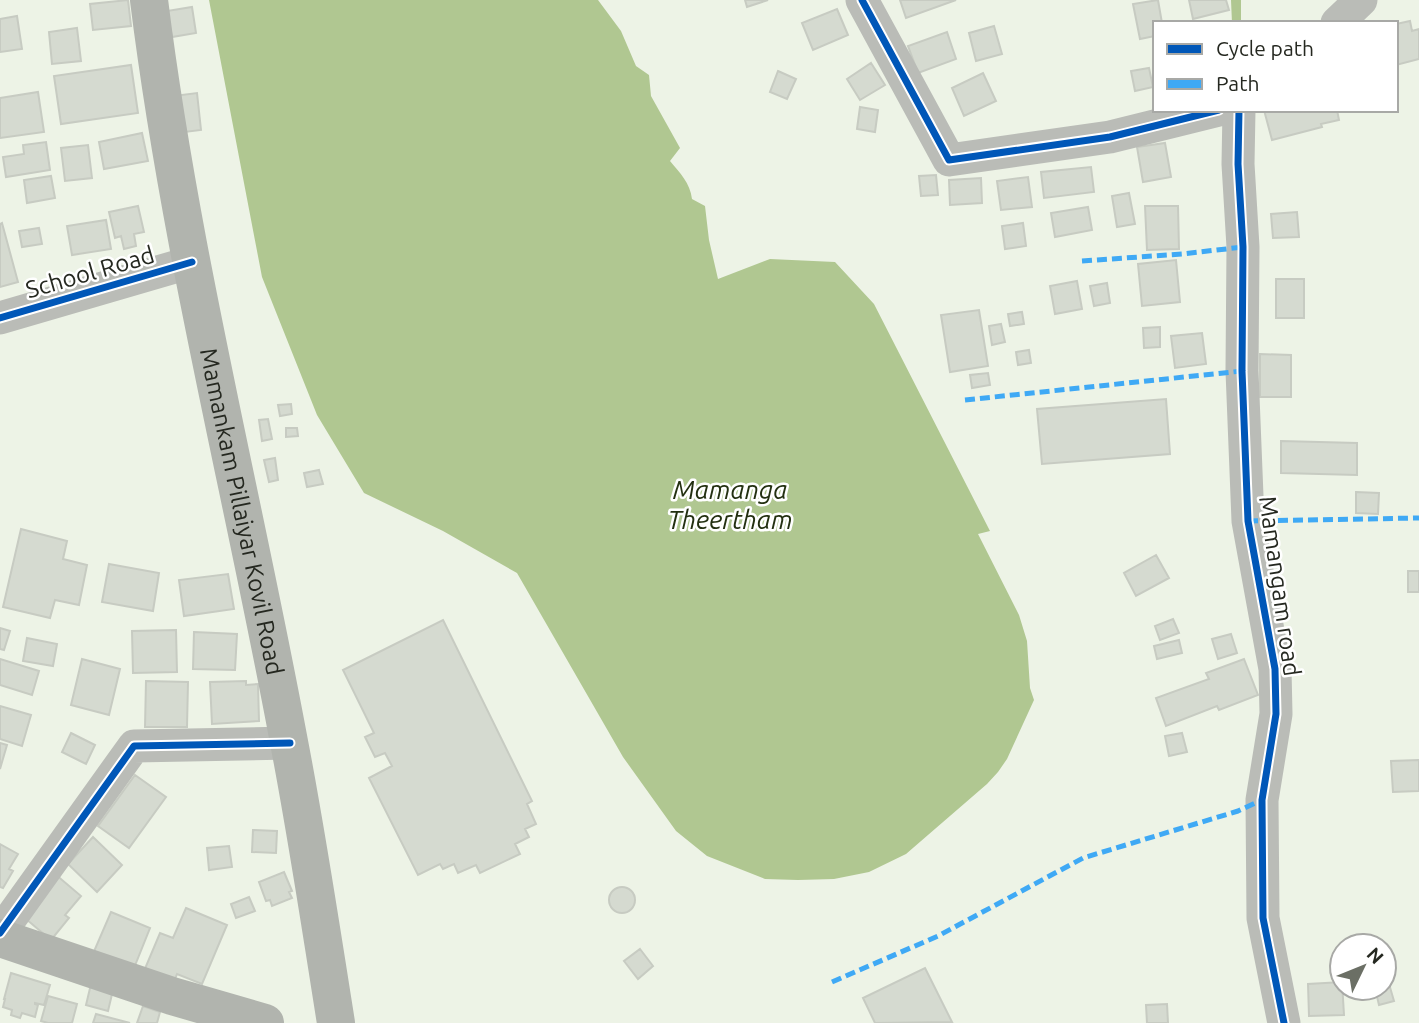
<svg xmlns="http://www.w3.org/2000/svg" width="1419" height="1023" font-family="Ubuntu,sans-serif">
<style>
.water{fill:#b0c791}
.building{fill:#d5dad0;stroke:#c7cbc2;stroke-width:2}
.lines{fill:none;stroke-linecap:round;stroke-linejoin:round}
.minor{stroke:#babcb7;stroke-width:33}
.major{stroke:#b1b4ae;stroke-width:38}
.quiet{stroke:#3fa9f5;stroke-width:5;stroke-dasharray:10 5;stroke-linecap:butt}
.cycleway-casing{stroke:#fff;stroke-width:11}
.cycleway{stroke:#0057b8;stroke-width:7}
.labels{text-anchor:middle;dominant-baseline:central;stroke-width:5;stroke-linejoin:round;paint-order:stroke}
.street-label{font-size:24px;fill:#252820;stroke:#fff}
.water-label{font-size:26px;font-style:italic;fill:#233011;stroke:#fff}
</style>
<rect width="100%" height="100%" fill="#edf3e6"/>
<!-- water -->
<path class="water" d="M209 0H598L621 31 636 66 649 75 651 96 680 148 670 161C680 173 690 183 692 199L705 206 709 240 718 279 770 259 835 262 874 304 990 531 978 534 1019 615 1027 641 1030 688 1034 700 1007 759 998 772 987 784 906 854 869 872 834 879 798 880 765 879 707 856 676 831 623 757 517 573 443 531 364 493 317 415 262 277Z
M1231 0H1241V23H1232Z"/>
<!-- building -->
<path class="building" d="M128 0 131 26 93 30 90 4Z
M745 0H768L747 7Z
M900 0H956L906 18Z
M1158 0 1162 23H1155V36L1140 39 1133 4Z
M1189 0H1226L1229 10 1193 19Z
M192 7 196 33 172 37 167 11Z
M837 9 848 35 813 50 802 23Z
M17 16 22 49 0 52V19Z
M1410 21 1412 31 1419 29V59L1396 65V24Z
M994 26 1002 54 976 61 969 33Z
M77 28 81 61 52 64 49 32Z
M947 32 956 59 918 73 908 46Z
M871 63 885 85 860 100 847 79Z
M131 65 138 113 61 124 54 76Z
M1149 68 1153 87 1135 91 1131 71Z
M778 71 796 79 787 99 770 92Z
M983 73 996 101 964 116 952 88Z
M38 92 44 132 0 138V98Z
M197 93 201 130 177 133 173 96Z
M860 107 878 110 875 132 857 129Z
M1264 110H1337L1339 120 1321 124 1322 127 1272 140Z
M142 133 148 161 104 169 99 142Z
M46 142 50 170 6 177 3 157 24 154 23 145Z
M1165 143 1171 177 1143 182 1137 147Z
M88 145 92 178 65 181 61 148Z
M1091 167 1094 192 1044 198 1041 172Z
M936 175 938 195 921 196 919 176Z
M51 176 55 198 27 203 24 180Z
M1028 177 1032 207 1001 210 997 181Z
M981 178 982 203 950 205 949 180Z
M1129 193 1135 224 1117 227 1112 196Z
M138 206 144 232 134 234 136 246 124 249 121 236 115 238 109 212Z
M1145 206H1178L1179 249 1147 250Z
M1088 207 1092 230 1055 237 1051 213Z
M1297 212 1299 237 1273 238 1271 214Z
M106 220 111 249 72 255 67 226Z
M2 223 18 282 0 287V224Z
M1023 223 1026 246 1005 249 1002 226Z
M39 228 42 244 22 247 19 231Z
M1176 260 1180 302 1142 306 1138 264Z
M1276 279H1304V318H1276Z
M1077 281 1082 309 1055 314 1050 286Z
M1107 283 1110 303 1094 306 1090 286Z
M979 310 988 366 950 372 941 315Z
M1022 312 1024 324 1010 326 1008 314Z
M1001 324 1005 342 992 345 989 326Z
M1160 327V347L1144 348 1143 328Z
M1202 333 1206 364 1175 368 1171 336Z
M1029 350 1031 363 1018 365 1016 352Z
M1260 354 1291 355V397H1260Z
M988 373 990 385 972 388 970 375Z
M1166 399 1170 454 1042 464 1037 409Z
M291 404 292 414 280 416 278 405Z
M268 419 272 439 262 441 259 420Z
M286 428H297L298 436 286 437Z
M1281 441 1357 443V475L1281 473Z
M275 458 278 480 269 482 264 460Z
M319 470 323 484 307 487 304 473Z
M1356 492 1379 493 1378 514 1356 513Z
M21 529 67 541 63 559 87 565 79 605 55 600 50 618 3 607Z
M1156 555 1169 578 1136 596 1124 573Z
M109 564 159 573 153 611 102 602Z
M1408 571H1419V592H1408Z
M228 574 234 609 184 616 179 580Z
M1173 619 1179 633 1160 640 1155 626Z
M443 620 532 801 527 804 536 824 525 829 529 837 515 844 520 854 480 873 476 865 458 873 454 864 443 869 440 864 418 875 369 778 392 766 385 753 375 757 365 737 374 733 343 670Z
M0 628 10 631 4 650 0 649Z
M176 630 177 672 133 673 132 631Z
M194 632 237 634 235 670 193 669Z
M1231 634 1237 653 1218 659 1212 639Z
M27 638 57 644 53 666 23 661Z
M1179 640 1182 653 1157 659 1154 646Z
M0 659 39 671 32 695 0 685Z
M82 659 120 669 109 715 71 705Z
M1244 659 1258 695 1219 710 1217 706 1166 726 1156 698 1209 679 1206 673Z
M146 681 188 682 187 727H145Z
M246 681V685L258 684 259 721 212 724 210 682Z
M0 706 31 715 22 746 0 739Z
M71 733 95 745 86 764 62 752Z
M1182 733 1187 752 1169 756 1165 736Z
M0 743 7 745 0 769Z
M1419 760V791L1393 792 1391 761Z
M135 775 166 797 129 848 98 826Z
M253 830 277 831 276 853 252 852Z
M93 837 122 865 97 892 68 864Z
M0 844 18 854 9 869 13 871 3 888 0 887Z
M229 846 232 867 209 870 207 848Z
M284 872 292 891 289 892 292 898 272 906 270 900 266 901 259 882Z
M55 874 81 896 65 915 69 918 51 940 20 914Z
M609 900a13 13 0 1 1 26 0a13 13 0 1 1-26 0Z
M249 897 255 911 236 918 231 904Z
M186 908 227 925 202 984 177 974 173 984 144 971 160 933 173 938Z
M111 912 150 928 132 973 92 956Z
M640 949 653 966 638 979 624 961Z
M925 968 952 1022 875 1023 863 998Z
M11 973 50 985 44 1005 35 1003V1004L38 1005 35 1017 22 1013 20 1018 11 1015 12 1010 3 1007 5 999H4Z
M1387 977 1394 1001 1379 1005 1375 988H1384V978Z
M1342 982 1344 1015 1309 1016 1308 984Z
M91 984 113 990 108 1011 86 1005Z
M48 996 77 1004 72 1023H48L41 1021Z
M1167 1004 1168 1023H1147L1146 1005Z
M143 1006 160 1012 157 1023H137Z
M96 1014 130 1023H93Z"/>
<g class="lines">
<!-- minor -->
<path class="minor" d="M862 0 949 160 1110 137 1219 110
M1337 23 1361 0
M1239 110 1238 164 1243 247 1242 371 1248 521 1275 669 1276 714 1262 800 1263 918 1284 1023
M0 318 192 262
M0 933 134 746 290 743"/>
<!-- major -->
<g class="major">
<path id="s1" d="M149 0C180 250 243 495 289 742 307 835 321 929 336 1023"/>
<path d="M0 938 172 996 265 1023"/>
</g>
<!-- quiet -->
<path class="quiet" d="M1082 261 1182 254 1243 247
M965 400 1242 371
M1248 521 1419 518
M832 982 938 936 1083 858 1238 811 1262 800"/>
<defs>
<path id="cycleway" d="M862 0 949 160 1110 137 1219 110
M1239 110 1238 164 1243 247 1242 371 1248 521 1275 669 1276 714 1262 800 1263 918 1284 1023
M0 318 192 262
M0 933 134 746 290 743"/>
</defs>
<!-- cycleway casing -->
<use href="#cycleway" class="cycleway-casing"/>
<!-- cycleway -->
<use href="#cycleway" class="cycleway"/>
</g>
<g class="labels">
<!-- street labels -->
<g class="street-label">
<text transform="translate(90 272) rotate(-16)">School Road</text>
<text stroke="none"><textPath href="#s1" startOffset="520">Mamankam Pillaiyar Kovil Road</textPath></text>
<text transform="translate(1280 586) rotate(82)">Mamangam road</text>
</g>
<!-- water labels -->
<g class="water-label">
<text x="730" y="489">Mamanga<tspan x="730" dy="30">Theertham</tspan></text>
</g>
</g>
<!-- legend -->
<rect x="1153" y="21" width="245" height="91" fill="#ffffff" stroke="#a8a9a6" stroke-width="2"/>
<rect x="1167" y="44" width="35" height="10" fill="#0057b8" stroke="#a8a9a6" stroke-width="2"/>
<text x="1216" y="56" font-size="21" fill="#252820">Cycle path</text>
<rect x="1167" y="79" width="35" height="10" fill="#3fa9f5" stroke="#a8a9a6" stroke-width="2"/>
<text x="1216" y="91" font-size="21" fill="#252820">Path</text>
<!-- north arrow -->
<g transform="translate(1363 967) rotate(47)"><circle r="33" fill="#ffffff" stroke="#a8a9a6" stroke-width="2"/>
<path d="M0-5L12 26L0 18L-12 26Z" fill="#6b6f65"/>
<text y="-10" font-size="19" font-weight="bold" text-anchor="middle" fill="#252820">N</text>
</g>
</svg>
